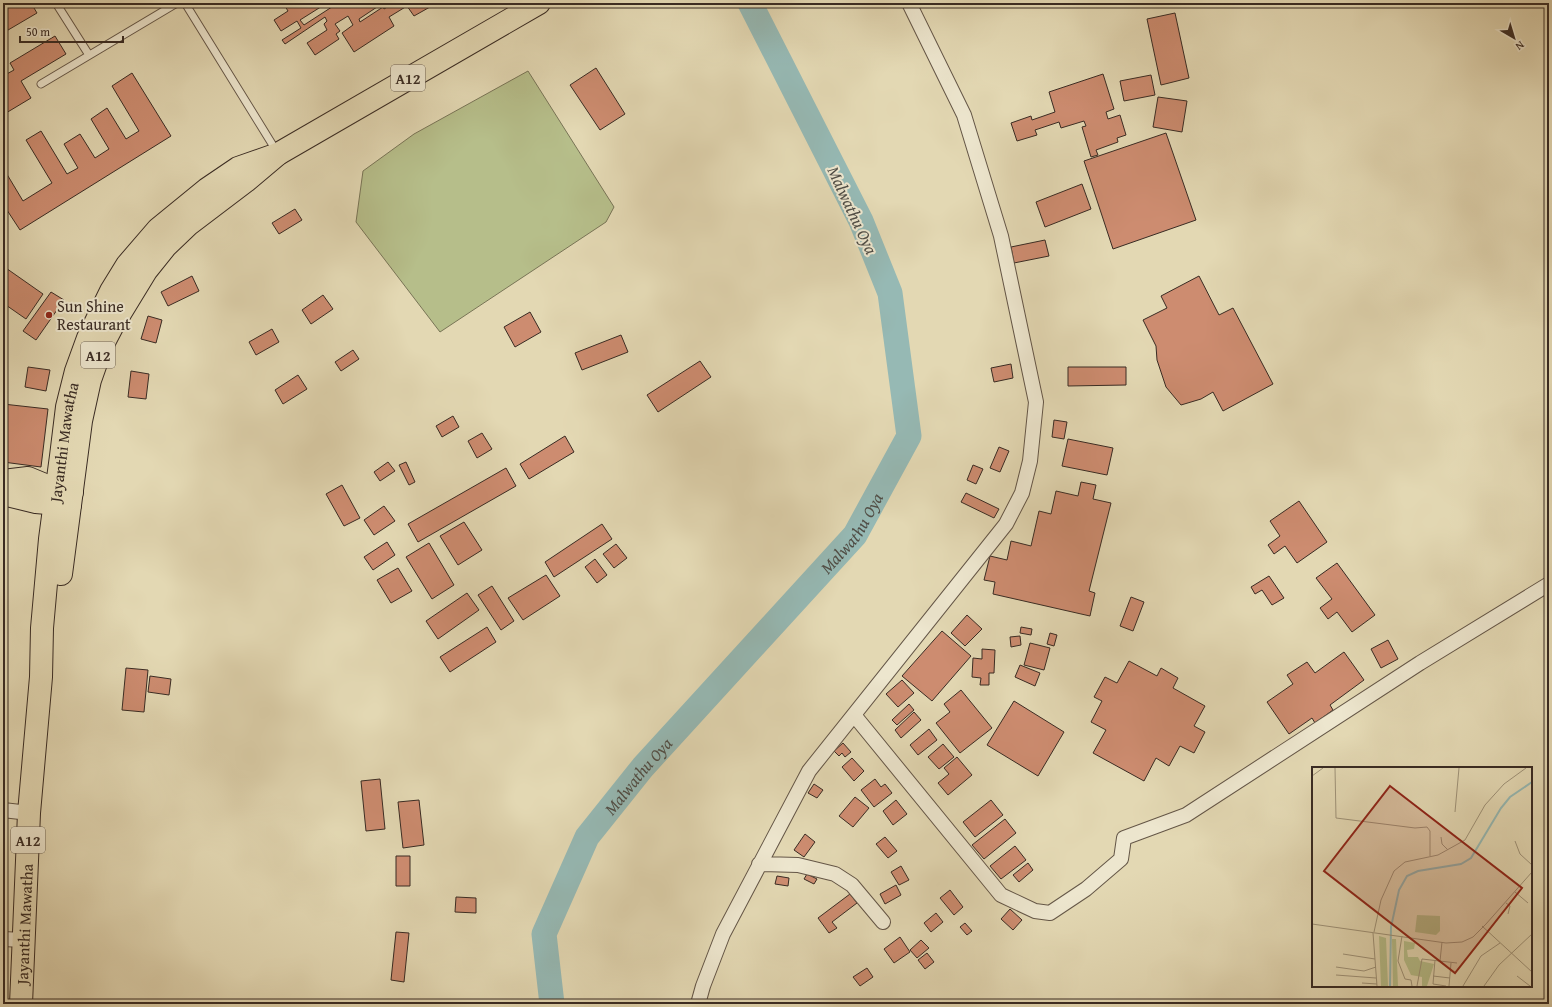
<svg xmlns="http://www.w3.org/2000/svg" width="1552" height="1007" font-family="'Gentium Book Plus',serif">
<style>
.green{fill:#b6be8a;stroke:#787456}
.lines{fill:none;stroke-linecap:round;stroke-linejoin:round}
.river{stroke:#96b9b4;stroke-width:25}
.building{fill:#cd8c70;stroke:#392b23}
.lane-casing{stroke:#645647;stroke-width:9}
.street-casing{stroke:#645647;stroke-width:16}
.primary-casing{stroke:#392b23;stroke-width:24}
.highway-casing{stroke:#392b23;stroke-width:24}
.lane{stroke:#ede6ce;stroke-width:7}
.street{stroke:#ede6ce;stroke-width:14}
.primary{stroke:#e3d8b3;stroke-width:22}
.highway{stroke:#e3d8b3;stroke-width:22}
.poi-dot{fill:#8f2418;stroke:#ede6ce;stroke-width:1.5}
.labels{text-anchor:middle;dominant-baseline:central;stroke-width:4;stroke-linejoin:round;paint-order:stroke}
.shield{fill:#ede6ce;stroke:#6f6356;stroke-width:1}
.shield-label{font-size:15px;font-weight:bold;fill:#392b23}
.poi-label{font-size:16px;fill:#392b23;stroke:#ede6ce;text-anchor:start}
.street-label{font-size:16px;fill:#392b23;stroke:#ede6ce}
.water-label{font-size:17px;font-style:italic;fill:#504e47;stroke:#ede6ce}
.inset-river{fill:none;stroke:#96b9b4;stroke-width:2}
.inset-road{fill:none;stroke:#9f9379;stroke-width:1}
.view{fill:#8f2418;fill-opacity:0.15;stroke:#8f2418;stroke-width:2}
.inset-edge{fill:none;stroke:#392b23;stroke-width:2}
</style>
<rect width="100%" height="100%" fill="#e3d8b3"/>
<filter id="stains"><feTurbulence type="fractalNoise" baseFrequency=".005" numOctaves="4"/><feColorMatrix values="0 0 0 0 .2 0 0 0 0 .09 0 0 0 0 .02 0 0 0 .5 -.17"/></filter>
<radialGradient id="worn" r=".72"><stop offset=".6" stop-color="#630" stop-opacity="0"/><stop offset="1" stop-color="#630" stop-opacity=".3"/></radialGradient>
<!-- green -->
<path class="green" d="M528 71 614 207 606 222 440 332 356 222 363 171 414 134Z"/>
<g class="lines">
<!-- river -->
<path class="river" id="s1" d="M552 1004 544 934 587 837 643 767 855 535 909 436 890 293 861 221 750 3"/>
</g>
<!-- building -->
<path class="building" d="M9 3H31L37 13 3 33V11L11 6Z
M283 3H294L296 7 302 3H327L300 20 304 25 338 3H374L377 7 359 19 360 22 383 7 384 9 394 3H437L414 16 407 6 389 17 394 26 354 52 342 33 353 25 348 16 335 24 340 31 336 34 339 39 315 55 307 43 327 30 324 24 327 21 325 17 285 44 282 40 301 28 297 21 281 31 274 20 288 11Z
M1175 13 1189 78 1161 85 1147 19Z
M55 36 66 54 21 81 31 98 6 113 3 107V76L14 70 10 63Z
M596 68 625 114 600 130 570 85Z
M132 73 171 136 20 230 3 204V172L5 171 23 201 52 183 26 140 41 131 67 174 78 168 64 144 80 134 95 158 109 149 91 119 107 108 126 139 139 131 112 86Z
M1103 74 1114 109 1106 112 1108 119 1120 115 1126 135 1117 138 1118 142 1096 150 1098 155 1091 157 1082 127 1086 126 1084 121 1061 128 1059 122 1035 130 1037 135 1017 141 1011 123 1031 116 1032 120 1055 112 1049 92Z
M1151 75 1155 95 1124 101 1120 81Z
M1158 97 1187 101 1182 132 1153 127Z
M1166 133 1196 220 1113 249 1084 161Z
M1082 184 1091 209 1045 227 1036 202Z
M295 209 302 220 279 234 272 223Z
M1045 240 1049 256 1014 263 1011 247Z
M3 266 43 294 26 319 3 303Z
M192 276 199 291 168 306 161 292Z
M1199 276 1219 315 1233 308 1273 384 1223 411 1213 392 1201 399 1181 405 1166 387 1157 360 1156 346 1143 320 1167 308 1161 296Z
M51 292 64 300 36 340 23 331Z
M323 295 333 309 311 324 302 310Z
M530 312 541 332 515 347 504 327Z
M148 316 162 320 156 343 141 339Z
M272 329 279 342 256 355 249 342Z
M621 335 628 352 582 370 575 353Z
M353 350 359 359 341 371 335 362Z
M700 361 711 377 658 412 647 395Z
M1011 364 1013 378 994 382 991 368Z
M28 367 50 370 46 391 25 387Z
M1068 367H1126V385L1068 386Z
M131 371 149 374 146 399 128 397Z
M298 375 307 389 283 404 275 390Z
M3 404 48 409 41 467 3 462Z
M453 416 459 427 442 437 436 426Z
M1054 420 1067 422 1064 439 1052 437Z
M482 433 492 449 477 458 468 441Z
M565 436 574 452 529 479 520 464Z
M1068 439 1113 448 1107 475 1062 466Z
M999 447 1009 451 1000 472 990 468Z
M388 462 395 471 380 481 374 472Z
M406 462 415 482 409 485 399 465Z
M973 465 983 469 976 484 967 480Z
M506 468 516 486 418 542 408 524Z
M1081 482 1096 485 1093 499 1111 503 1089 591 1095 593 1090 616 993 594 995 582 984 580 990 556 1007 560 1011 541 1031 546 1039 511 1051 514 1056 491 1078 496Z
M342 485 360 518 344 526 326 494Z
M966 493 999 509 994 518 961 502Z
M1299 501 1327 542 1297 563 1285 546 1274 554 1268 545 1280 536 1270 521Z
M384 506 395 521 374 535 364 520Z
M464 522 482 550 458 565 440 536Z
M602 524 612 539 554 577 545 562Z
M387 542 395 555 373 570 364 557Z
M429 543 454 585 432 599 406 557Z
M616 544 627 558 614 568 603 554Z
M595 559 607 575 597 583 585 567Z
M1337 563 1375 615 1352 632 1337 612 1328 619 1320 608 1332 599 1316 578Z
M398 568 412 591 391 603 377 580Z
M546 575 560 596 523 620 508 598Z
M1269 576 1284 598 1272 605 1262 590 1255 594 1251 587Z
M492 586 514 621 501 630 478 595Z
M467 593 479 610 438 639 426 621Z
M1131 597 1144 602 1133 631 1120 626Z
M967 615 982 629 965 646 951 633Z
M487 627 496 642 450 672 440 657Z
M1021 627 1032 629 1031 635 1020 633Z
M942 631 971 656 932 701 902 676Z
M1050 633 1057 635 1054 646 1047 644Z
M1020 636 1021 645 1011 647 1010 637Z
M1388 640 1398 659 1381 668 1371 649Z
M1030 643 1050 648 1044 670 1024 665Z
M982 649 995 650 994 673H989V685H980L981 678 972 677 973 658 982 659Z
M1344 652 1364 680 1330 705 1333 710 1315 723 1312 718 1289 734 1267 702 1293 684 1287 675 1307 662 1315 673Z
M1129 661 1157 676 1161 668 1178 678 1173 688 1205 706 1194 726 1205 732 1194 753 1180 746 1169 766 1156 758 1144 781 1093 753 1106 730 1091 722 1102 701 1094 697 1105 677 1117 683Z
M1020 665 1040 673 1035 686 1015 677Z
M126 668 148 670 144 712 122 710Z
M150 676 171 679 169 695 148 692Z
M902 680 914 693 898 707 886 694Z
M961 690 992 728 960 753 936 723 950 712 944 704Z
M1014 701 1064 732 1038 776 987 745Z
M909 704 914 710 897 725 892 720Z
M914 712 921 720 901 738 895 730Z
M929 729 937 740 918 755 910 745Z
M843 743 851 752 845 757 842 753 839 756 834 751Z
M943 744 954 757 939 769 928 757Z
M957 757 972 775 948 795 938 783 949 774 944 768Z
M852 758 864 771 854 781 842 767Z
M380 779 385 829 366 831 361 781Z
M875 779 881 787 885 784 892 793 874 807 861 790Z
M814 784 823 790 817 798 808 793Z
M855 797 869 808 853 827 839 816Z
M419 800 424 845 403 848 398 802Z
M896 800 907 814 893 825 883 811Z
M991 800 1003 815 975 837 963 822Z
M1005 819 1016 833 984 859 972 845Z
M805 834 815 842 804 857 794 850Z
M885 837 897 851 888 858 876 844Z
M1015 846 1026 860 1001 879 990 866Z
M396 856H410V886H396Z
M1028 863 1033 870 1019 882 1013 875Z
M901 866 909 880 899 885 891 872Z
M807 874 817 879 814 884 804 879Z
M777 876 789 878 788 886 775 884Z
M896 885 901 895 885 904 880 894Z
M950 890 963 907 954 915 940 898Z
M850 894 857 903 832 922 837 928 829 933 818 918Z
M456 897 476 898V913L455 912Z
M1010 909 1022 920 1013 930 1001 919Z
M936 913 943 922 931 932 924 923Z
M965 923 972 931 967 935 960 927Z
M396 932 409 933 404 982 391 980Z
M900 937 910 952 894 963 884 949Z
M921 940 929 948 917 958 910 950Z
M927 953 934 962 925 969 918 960Z
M867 968 873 977 860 986 853 977Z"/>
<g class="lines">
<defs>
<path id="lane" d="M56 3 89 55
M185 3 277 152
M41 84 177 3"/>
<path id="street" d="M854 715 1001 895 1035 911 1050 913 1086 889 1121 859 1124 838 1186 815 1420 663 1549 584
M3 810 29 813
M759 864 798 865 835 874 852 885 883 922
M3 939 23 940
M698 1004 703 986 723 934 809 771 1006 524 1022 493 1030 461 1036 402 1001 236 964 115 909 3"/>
<path id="primary" d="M3 481 28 478 57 490 72 492
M3 494 36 502 70 505"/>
<g id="highway">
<path d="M61 574 81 421 90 380 102 346 113 325 146 271 166 246 188 225 246 181 278 154 539 3"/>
<path id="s2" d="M21 1004 29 813 41 677 42 628 50 539 61 456 67 407 76 371 88 338 111 291 127 265 158 229 207 189 238 168 278 154"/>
</g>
</defs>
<!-- lane casing -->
<use href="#lane" class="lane-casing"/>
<!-- street casing -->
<use href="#street" class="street-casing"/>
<!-- primary casing -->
<use href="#primary" class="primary-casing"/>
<!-- highway casing -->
<use href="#highway" class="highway-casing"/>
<!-- lane -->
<use href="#lane" class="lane"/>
<!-- street -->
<use href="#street" class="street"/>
<!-- primary -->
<use href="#primary" class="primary"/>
<!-- highway -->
<use href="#highway" class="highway"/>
</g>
<!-- markers -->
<circle class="poi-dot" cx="49" cy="315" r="4"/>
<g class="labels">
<!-- shield labels -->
<g class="shield">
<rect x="391" y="65" width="34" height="26" rx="3"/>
<rect x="81" y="342" width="34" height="26" rx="3"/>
<rect x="11" y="827" width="34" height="26" rx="3"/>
</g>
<g class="shield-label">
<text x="408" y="78">A12</text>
<text x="98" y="355">A12</text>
<text x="28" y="840">A12</text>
</g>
<!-- poi labels -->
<g class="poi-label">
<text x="57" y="306">Sun Shine<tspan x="57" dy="18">Restaurant</tspan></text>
</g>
<!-- street labels -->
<g class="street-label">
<text stroke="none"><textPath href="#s2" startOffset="564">Jayanthi Mawatha</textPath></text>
<text stroke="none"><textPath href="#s2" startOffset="80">Jayanthi Mawatha</textPath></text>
</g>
<!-- water labels -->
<g class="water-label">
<text transform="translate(853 210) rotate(65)">Malwathu Oya</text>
<text stroke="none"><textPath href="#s1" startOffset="580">Malwathu Oya</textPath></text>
<text stroke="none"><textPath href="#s1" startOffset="256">Malwathu Oya</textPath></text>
</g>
</g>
<!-- overview -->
<g transform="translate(1312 767)">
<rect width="220" height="220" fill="#e3d8b3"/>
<path d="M105 148 128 149V164L124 168 103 165ZM67 169 74 171 76 219H69ZM80 172H84L86 219H81ZM92 174 103 176 102 182 95 183 96 190H106L108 194 122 197 115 219H110V210L99 208 92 193Z" fill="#b6be8a"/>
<path class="inset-river" d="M78 219 79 160 87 123 95 109 106 104 149 97 159 91 189 41 198 30 220 15"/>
<path class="inset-road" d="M23 1 24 51 103 61 115 60 118 64V89M0 9 11 1M143 45 147 1M129 70 130 77 136 83M203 74 208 87 220 98M203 125 216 136M194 136 198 139 196 147M0 157 134 176 150 175 161 170 174 157 220 105M170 159 220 205M62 165 69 133 82 104 93 95 126 88 153 73 173 38 192 17 214 1M61 166 65 219M90 169 86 194 93 212 99 213 100 219M31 187 63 192M123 193 121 217 134 219M128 194 130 175M24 200 52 204 64 200M24 208 64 211M121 209 138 211M205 209 218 219M50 216 65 217M105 219 110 192 145 196M137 219 139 196M151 219 169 189 188 176M172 219 187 198 220 167"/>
<path class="view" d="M78 19 210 121 143 206 12 104Z"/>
<rect width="220" height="220" class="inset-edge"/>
</g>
<!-- margin -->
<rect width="1552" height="1007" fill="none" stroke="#e3d8b3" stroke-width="16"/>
<rect x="4" y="4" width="1544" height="999" fill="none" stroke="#392b23" stroke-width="2"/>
<rect x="8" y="8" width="1536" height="991" fill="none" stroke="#392b23"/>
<!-- north arrow -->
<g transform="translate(1514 38) rotate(142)" stroke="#ede6ce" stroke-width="3" paint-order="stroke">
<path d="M0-3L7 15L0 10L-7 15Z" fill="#392b23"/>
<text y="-6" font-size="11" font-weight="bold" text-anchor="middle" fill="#392b23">N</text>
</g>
<!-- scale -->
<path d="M20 36v6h103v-6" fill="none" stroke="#392b23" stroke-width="2"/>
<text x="26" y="36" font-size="12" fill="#392b23" stroke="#ede6ce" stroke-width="3" paint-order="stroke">50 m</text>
<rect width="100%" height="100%" filter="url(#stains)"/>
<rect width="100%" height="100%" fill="url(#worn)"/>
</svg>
